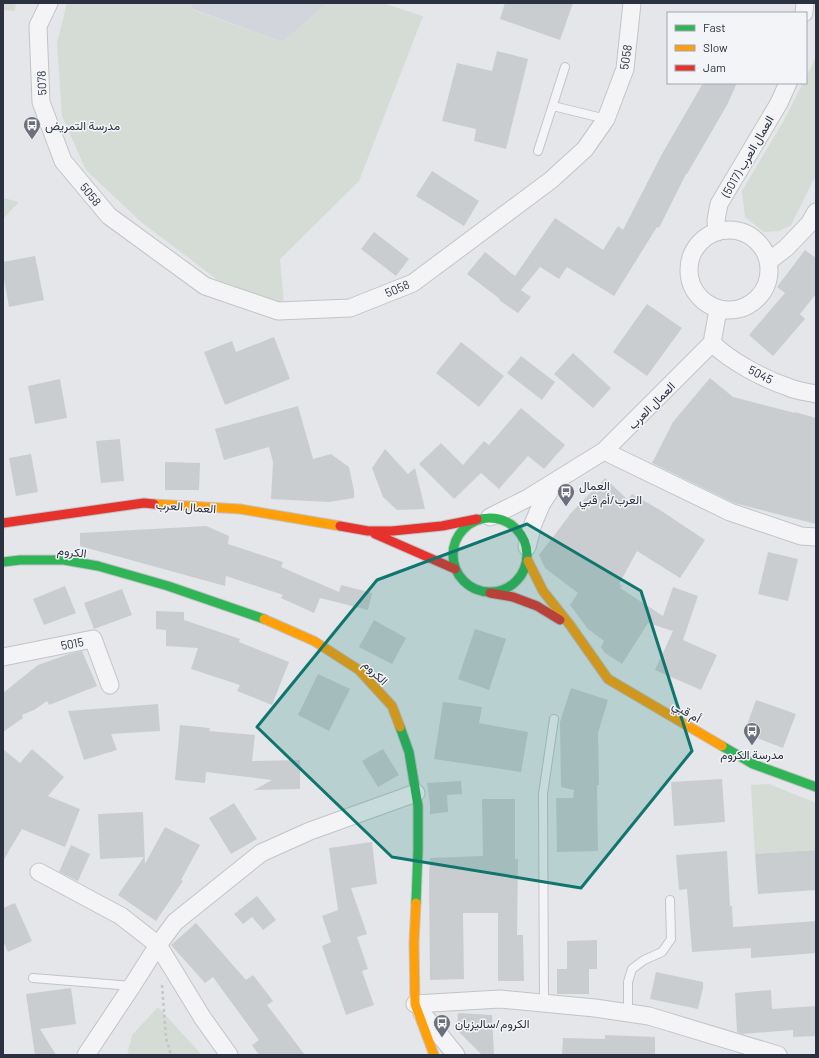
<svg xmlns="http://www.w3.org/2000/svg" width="819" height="1058" font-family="Barlow,Vazirmatn,sans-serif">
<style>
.built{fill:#d3d5dc}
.green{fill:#d4dcd5}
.building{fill:#cacdd0}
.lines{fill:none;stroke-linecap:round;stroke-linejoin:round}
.lane-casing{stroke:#c2c4c7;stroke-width:10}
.street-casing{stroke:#c2c4c7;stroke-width:19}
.fast-casing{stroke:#c2c4c7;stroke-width:11}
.slow-casing{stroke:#c2c4c7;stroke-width:11}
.jam-casing{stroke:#c2c4c7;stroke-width:11}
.path{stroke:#c4c4c9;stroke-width:2.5;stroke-dasharray:3 3;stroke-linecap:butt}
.lane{stroke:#f4f4f6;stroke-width:8}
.street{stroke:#f4f4f6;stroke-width:17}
.fast{stroke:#30b455;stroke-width:9}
.slow{stroke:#ff9f0a;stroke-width:9}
.jam{stroke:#e5322d;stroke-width:9}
.marked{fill:#0f766e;fill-opacity:0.2;stroke:#0f766e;stroke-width:3;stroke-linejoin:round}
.labels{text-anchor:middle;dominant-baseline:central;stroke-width:3;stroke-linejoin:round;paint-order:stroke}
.street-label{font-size:12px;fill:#2c3141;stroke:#f3f4f8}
.poi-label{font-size:12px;fill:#2c3141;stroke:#f3f4f8;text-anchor:start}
</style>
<rect width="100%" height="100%" fill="#e4e6e9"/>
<!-- built -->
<path class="built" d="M191 3H327L283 42 192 9Z"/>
<!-- green -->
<path class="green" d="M3 3H16L15 11 3 10Z
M67 3H191L193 10 283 42 327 3H382L423 16 359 181 280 259 284 305 219 281 140 221 86 170 62 116 57 43Z
M816 53V175L791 225 779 231 764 232 745 217 742 191 783 122 803 83H806V77L813 63Z
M3 198 19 202 3 219Z
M769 784 816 803V850L755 854 751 785Z
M158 1007 202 1055H127L132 1035Z"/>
<!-- building -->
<path class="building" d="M505 3H573L560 40 500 19Z
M497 51 528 59 506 149 474 141 476 129 442 121 457 63 492 71Z
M703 83H737L727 105 687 174H686L659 228 657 227 614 296 567 267 559 279 540 267 521 290 531 297 518 313 499 300 500 299 467 274 485 252 515 276 555 218 603 250 618 226 623 230 662 154Z
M432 171 479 201 464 226 416 196Z
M374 232 409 259 396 276 361 249Z
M805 250 816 258V294L800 314 805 319 773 356 749 335 785 293 777 287Z
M35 256 44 300 9 307 3 274V262Z
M647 304 682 328 647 376 613 352Z
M274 337 290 379 225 405 204 352 232 341 236 352Z
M461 342 504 376 479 407 436 373Z
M573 353 611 388 593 408 554 374Z
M521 356 555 382 542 400 507 373Z
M710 378 733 397 795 413V412L816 418V524L734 503 652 463 673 422Z
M60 379 67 418 35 424 28 386Z
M298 406 313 459 331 454 349 467 354 491V498L329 502 271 499 273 462 269 447 224 460 215 429Z
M521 408 565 445 544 469 528 456 499 489 481 473 454 499 419 464 441 443 463 465 484 441 489 445Z
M120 439 124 481 101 483 96 441Z
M385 449 408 474 415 468 425 509 397 510 383 497 372 468Z
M31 454 38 492 16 496 9 458Z
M165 462 200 463 199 490H165Z
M605 478 628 500 632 494 660 510 705 540 680 578 637 551 619 584 622 586 620 588 663 616 673 587 698 596 683 640 717 655 701 690 655 670 673 631 648 623 622 664 605 653 601 647 604 641 588 629 570 605 578 593 545 568 539 555 569 516V515Z
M206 526 229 536 228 544 283 562 281 567 339 592 341 585 372 593 368 610 320 598 314 613 281 598 283 595 226 576 225 586 80 546V533Z
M768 552 798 559 788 601 758 594Z
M65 586 76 613 44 625 33 599Z
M122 589 132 615 94 629 84 603Z
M156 611 184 612V620L240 639 239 642 289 662 272 705 237 691 240 685 191 669 198 648 166 646V630L156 629Z
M374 620 406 638 392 664 359 647Z
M475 629 506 639 489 690 458 679Z
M82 651 97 686 49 705 47 701 34 710 22 715 23 718 3 732V693L38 665 69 654Z
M318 674 350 689 329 731 298 715Z
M571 688 608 700 598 733 599 785H597L598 851 557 852 556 798H573L574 790 561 787 560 722Z
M756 700 796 714 783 748 744 733Z
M443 702 482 707 479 723 528 732 521 772 434 759Z
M158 704 160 731 111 734 117 750 84 760 68 711Z
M180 725 210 728 209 731 255 735 252 761 300 760V789L254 790 272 780 206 772 205 783 175 780Z
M3 749 20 763 32 749 64 777 48 796 80 809 65 847 22 829 3 861Z
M383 749 399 775 378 787 362 761Z
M722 779 725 822 674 826 671 782Z
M461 781 462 794 447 795 448 812 430 814V804L427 783Z
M482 799H515V859H518L517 935H523L524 981H498V913H463L464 979 430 980 429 877 430 858 483 856Z
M234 803 257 839 231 854 209 818Z
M143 812 145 864 165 827 200 845 181 880 183 881 156 921 118 895 144 857 100 859 98 814Z
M372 842 377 884 351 888 367 934 357 937 368 969 362 971 374 1005 346 1015 322 946 331 942 322 916 338 910 329 848Z
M71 845 90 854 78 881 59 872Z
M816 850V890L758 894 755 854Z
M727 851 730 906H732L733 927 816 921V953L751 958V948L692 952 687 889 679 890 676 855Z
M257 896 276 920 263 930 252 917 243 924 234 914Z
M15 903 32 941 8 952 3 941V908Z
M196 923 246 980 253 975 273 1001 267 1005 305 1055H259L252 1045 259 1040 213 977 205 983 171 945Z
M597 940V969H589V994H557V969H567V941Z
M656 972 703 982V988L698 1009 650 999Z
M71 988 76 1024 40 1029 56 1055H35L26 994Z
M771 990 772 1009 816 1006V1036L793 1037V1030L742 1034 737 1032 735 993Z
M458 1013 492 1015 494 1055H482L457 1030Z
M605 1035 655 1037V1055H562L563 1038 605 1039Z"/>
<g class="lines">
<defs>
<path id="lane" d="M553 106 606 119
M538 151 565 67
M33 978 132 986
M544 1003 543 794 554 719
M628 1013V982L632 969 644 960 662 952 671 939 670 900"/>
<path id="street" d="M49 3 38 26 41 102 63 161 109 216 205 286 278 311 350 308 413 283 551 180 585 149 606 119 625 69 632 3
M804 13 805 3
M689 270a40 40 0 1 1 80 0a40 40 0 1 1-80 0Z
M717 232 716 220 719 204 779 103 788 83
M769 261 786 248 809 224 816 212
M712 343C730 361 764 379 788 387 797 391 807 392 816 394
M604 451 730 512 801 536 816 537
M490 517 528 498 604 451 712 343 718 310
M527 547 533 524 542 503 555 483
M3 657 93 639 110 685
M39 872 121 916 158 945 202 1017 229 1055
M415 1004 500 999 595 1008 649 1016 778 1055
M422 1013 456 1055
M86 1055 132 986 158 945 175 922 261 853 310 831 416 793"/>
<path id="fast" d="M453 555a37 37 0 1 1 74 0a37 37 0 1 1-74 0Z
M3 562 20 560H64L98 566 168 586 264 619
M400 727 409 752 418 806V850L416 903
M722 746 753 764 816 787"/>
<path id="slow" d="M154 504 240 509 340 526
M528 561 543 591 570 625 608 679 722 746
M264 619 314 641 359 670 392 706 400 727
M416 903 414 943 415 1004 434 1055"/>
<path id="jam" d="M3 523 144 503 154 504
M340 526 368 531H392L442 526 477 519
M375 534 455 569
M490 593 513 597 537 606 560 620"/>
</defs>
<!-- lane casing -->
<use href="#lane" class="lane-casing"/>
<!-- street casing -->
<use href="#street" class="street-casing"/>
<!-- fast casing -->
<use href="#fast" class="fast-casing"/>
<!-- slow casing -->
<use href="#slow" class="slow-casing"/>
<!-- jam casing -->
<use href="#jam" class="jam-casing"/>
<!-- path -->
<path class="path" d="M162 985 166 1038 171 1055"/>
<!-- lane -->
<use href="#lane" class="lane"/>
<!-- street -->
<use href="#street" class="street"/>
<!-- fast -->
<use href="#fast" class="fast"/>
<!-- slow -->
<use href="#slow" class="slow"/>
<!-- jam -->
<use href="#jam" class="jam"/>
</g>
<!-- marked area -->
<path class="marked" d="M527 524 641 591 692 751 581 888 392 857 257 727 377 580Z"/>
<!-- icons -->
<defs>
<symbol id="bus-pin" viewBox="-11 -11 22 30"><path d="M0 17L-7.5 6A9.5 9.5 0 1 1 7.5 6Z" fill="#6c707c" stroke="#f3f4f8"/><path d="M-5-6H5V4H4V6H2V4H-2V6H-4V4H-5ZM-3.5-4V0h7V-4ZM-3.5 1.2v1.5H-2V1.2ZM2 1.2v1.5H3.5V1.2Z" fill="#fff"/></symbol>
</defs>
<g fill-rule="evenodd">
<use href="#bus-pin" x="22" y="115" width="20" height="27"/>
<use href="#bus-pin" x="556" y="482" width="20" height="27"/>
<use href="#bus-pin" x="742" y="721" width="20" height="27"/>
<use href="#bus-pin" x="432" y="1013" width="20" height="27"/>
</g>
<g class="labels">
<!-- street labels -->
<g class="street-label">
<text transform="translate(625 57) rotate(-81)">5058</text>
<text transform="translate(41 83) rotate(-92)">5078</text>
<text transform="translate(747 156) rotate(-60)">العمال العرب (5017)</text>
<text transform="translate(91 194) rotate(51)">5058</text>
<text transform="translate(397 288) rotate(-23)">5058</text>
<text transform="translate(761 374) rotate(27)">5045</text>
<text transform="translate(651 405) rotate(-45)">العمال العرب</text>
<text transform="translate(186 506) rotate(4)">العمال العرب</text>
<text transform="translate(72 551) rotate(7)">الكروم</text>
<text transform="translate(72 643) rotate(-11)">5015</text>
<text transform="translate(376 672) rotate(45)">الكروم</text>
<text transform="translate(687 711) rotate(30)">أم قبي</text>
</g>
<!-- poi labels -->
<g class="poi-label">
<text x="45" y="125">مدرسة التمريض</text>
<text x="579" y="485">العمال<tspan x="579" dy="14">العرب/أم قبي</tspan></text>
<text x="752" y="754" text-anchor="middle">مدرسة الكروم</text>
<text x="455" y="1023">الكروم/ساليزيان</text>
</g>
</g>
<!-- border -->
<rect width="819" height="1058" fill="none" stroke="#2c3141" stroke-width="8"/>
<!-- legend -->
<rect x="667" y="12" width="140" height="72" fill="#f3f4f8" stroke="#a3a6af"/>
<rect x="675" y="25" width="20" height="6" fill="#30b455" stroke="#a3a6af"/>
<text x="703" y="32" font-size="12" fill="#2c3141">Fast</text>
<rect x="675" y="45" width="20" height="6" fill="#ff9f0a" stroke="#a3a6af"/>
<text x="703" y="52" font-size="12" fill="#2c3141">Slow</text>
<rect x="675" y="65" width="20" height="6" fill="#e5322d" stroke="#a3a6af"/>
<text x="703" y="72" font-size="12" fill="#2c3141">Jam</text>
</svg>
